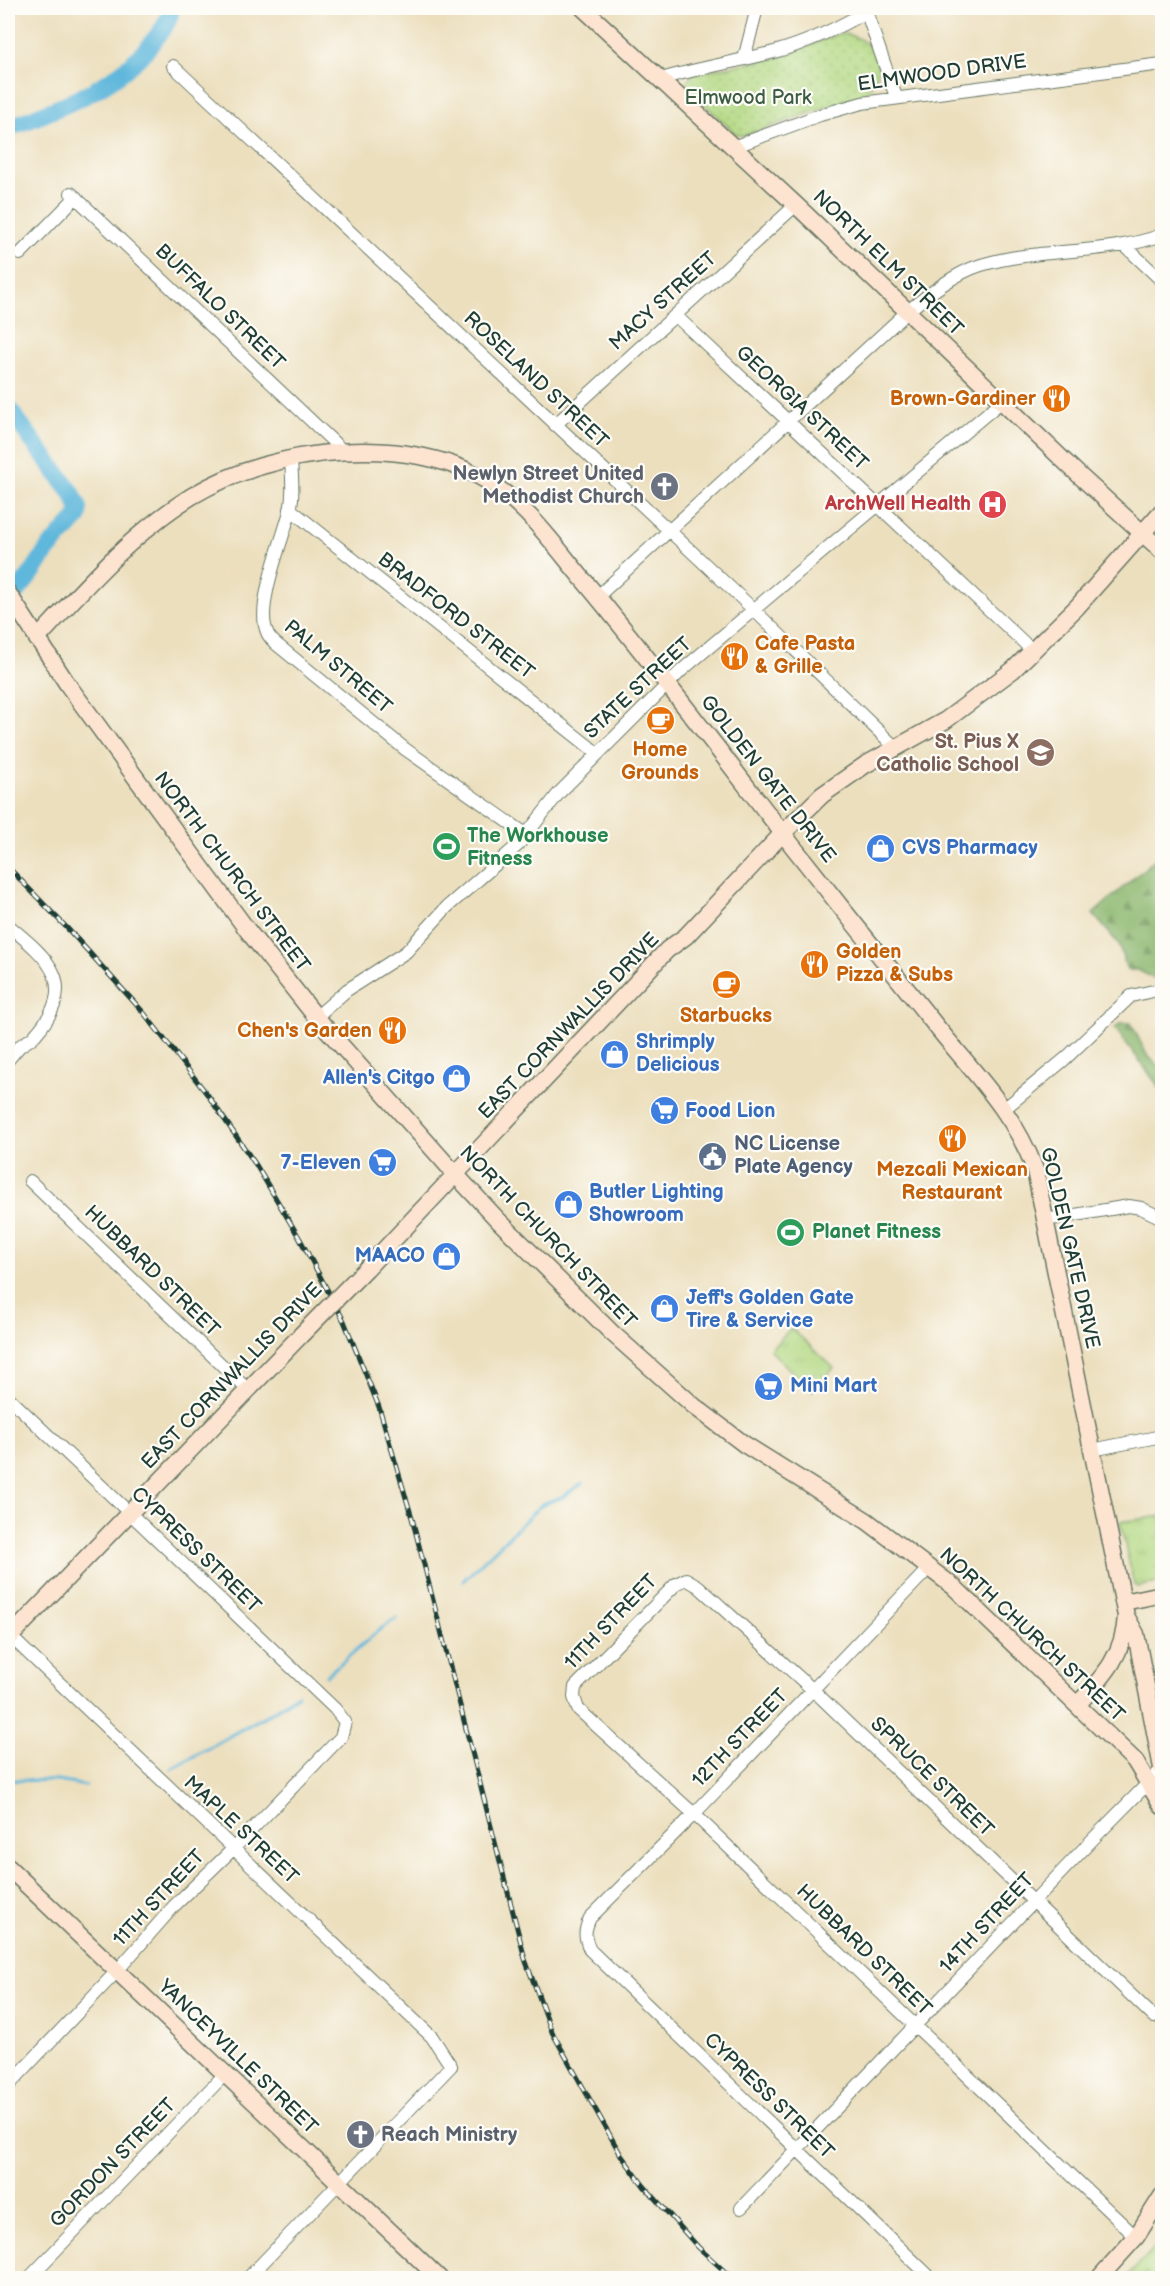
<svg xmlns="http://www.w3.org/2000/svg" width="1170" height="2286" font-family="'Balsamiq Sans',sans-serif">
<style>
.grass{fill:url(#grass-tufts);stroke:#688a5b;stroke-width:1.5}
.forest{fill:url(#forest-firs);stroke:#567a52;stroke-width:1.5}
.cemetery{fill:url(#cemetery-stones);stroke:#688a5b;stroke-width:1.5}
.park{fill:url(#park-dots);stroke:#688a5b;stroke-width:1.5}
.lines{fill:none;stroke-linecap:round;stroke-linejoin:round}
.stream{stroke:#5eb7db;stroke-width:3}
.river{stroke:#5eb7db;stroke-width:18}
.street-casing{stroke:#677664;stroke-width:14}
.secondary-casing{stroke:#677664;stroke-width:19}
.street{stroke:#fff;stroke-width:12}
.secondary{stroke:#fde4d0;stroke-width:16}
.rail-casing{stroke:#1f3d34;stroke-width:5}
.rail{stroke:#fdfcf7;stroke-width:3;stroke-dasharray:9;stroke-linecap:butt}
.secondary-bridge-casing{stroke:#677664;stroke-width:19;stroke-linecap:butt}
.secondary-bridge{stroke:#fde4d0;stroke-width:16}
.labels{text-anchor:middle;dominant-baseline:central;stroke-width:4.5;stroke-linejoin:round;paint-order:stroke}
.street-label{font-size:20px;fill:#1f3d34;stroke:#fdfcf7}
.park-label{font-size:20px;fill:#3c5c44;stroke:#fdfcf7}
.food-label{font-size:20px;font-weight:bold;fill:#c56008;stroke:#fdfcf7}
.worship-label{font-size:20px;font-weight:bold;fill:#5b616d;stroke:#fdfcf7;text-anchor:end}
.health-label{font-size:20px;font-weight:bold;fill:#be3a42;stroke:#fdfcf7;text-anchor:end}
.education-label{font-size:20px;font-weight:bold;fill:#785e54;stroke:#fdfcf7;text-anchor:end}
.leisure-label{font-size:20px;font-weight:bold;fill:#27864d;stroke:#fdfcf7;text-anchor:start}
.shop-label{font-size:20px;font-weight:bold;fill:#366cbe;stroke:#fdfcf7;text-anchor:start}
.service-label{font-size:20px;font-weight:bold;fill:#4e5e75;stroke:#fdfcf7;text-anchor:start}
</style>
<defs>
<pattern id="grass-tufts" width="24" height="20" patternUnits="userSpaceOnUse" patternTransform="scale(1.5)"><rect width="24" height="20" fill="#b2d882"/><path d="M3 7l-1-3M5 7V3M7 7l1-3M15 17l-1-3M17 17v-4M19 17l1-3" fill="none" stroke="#99ba71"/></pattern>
<pattern id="forest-firs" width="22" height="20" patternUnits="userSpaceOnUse" patternTransform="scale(1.5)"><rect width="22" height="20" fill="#8db870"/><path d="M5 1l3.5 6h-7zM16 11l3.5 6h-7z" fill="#73975d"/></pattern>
<pattern id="cemetery-stones" width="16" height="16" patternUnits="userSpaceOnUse" patternTransform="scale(1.5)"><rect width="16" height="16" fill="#b2d882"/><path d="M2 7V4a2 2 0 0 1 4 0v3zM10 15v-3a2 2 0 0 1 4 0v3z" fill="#99ba71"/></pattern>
<pattern id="park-dots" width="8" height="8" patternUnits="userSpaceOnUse" patternTransform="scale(1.5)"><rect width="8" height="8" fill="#b2d882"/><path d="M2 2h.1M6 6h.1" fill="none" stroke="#99ba71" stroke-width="1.8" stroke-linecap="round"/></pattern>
</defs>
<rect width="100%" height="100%" fill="#fdfcf7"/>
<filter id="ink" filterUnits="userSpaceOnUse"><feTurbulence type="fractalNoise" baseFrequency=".0167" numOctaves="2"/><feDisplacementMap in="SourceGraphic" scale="12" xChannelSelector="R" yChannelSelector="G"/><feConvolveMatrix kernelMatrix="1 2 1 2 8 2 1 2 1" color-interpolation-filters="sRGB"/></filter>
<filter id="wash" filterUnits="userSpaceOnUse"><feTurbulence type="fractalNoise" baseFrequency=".008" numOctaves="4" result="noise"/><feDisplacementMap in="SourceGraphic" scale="24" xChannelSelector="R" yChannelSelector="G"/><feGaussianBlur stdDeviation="1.35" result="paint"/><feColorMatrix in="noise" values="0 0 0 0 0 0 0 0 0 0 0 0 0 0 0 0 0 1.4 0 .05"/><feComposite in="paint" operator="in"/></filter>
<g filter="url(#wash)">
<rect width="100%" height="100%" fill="#ecdfbe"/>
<!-- grass -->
<path class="grass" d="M791 1328 834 1368 812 1391 770 1350Z
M1162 1516V1582L1138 1587 1134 1585 1120 1522Z"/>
<!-- forest -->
<path class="forest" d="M1162 853V968L1153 978 1138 970H1127L1118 943 1093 914Z
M1121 1023H1131L1147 1055 1162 1069V1091L1115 1028Z"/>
<!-- cemetery -->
<path class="cemetery" d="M1162 2240V2278H1126Z"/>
<!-- park -->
<path class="park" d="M838 34C872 32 894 73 863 95L743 136 736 134 688 89C686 81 688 77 695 73L780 57Z"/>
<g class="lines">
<!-- stream -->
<path class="stream" d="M463 1581 542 1504 562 1497 583 1483
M326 1676 379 1630 397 1618
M171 1769 274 1711 298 1694
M8 1780 58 1781 86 1786"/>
<!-- river -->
<path class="river" d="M8 128C61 107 114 89 151 44 160 33 170 22 171 8
M8 408 72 493 79 508V516L48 549 32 573 8 603"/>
</g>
</g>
<g filter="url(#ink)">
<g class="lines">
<defs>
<path id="street" d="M866 11 896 97
M744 59 757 8
M173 66 754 610 896 748
M661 79C698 68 736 62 774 52 808 43 842 26 872 8
M733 147 820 115 862 103 1162 64
M71 193 342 450
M1125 246 1162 281
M20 254 76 197
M676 316 1033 651
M555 425 796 205
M291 460C292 477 294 495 290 511 283 540 255 606 267 632 268 636 272 640 275 643L405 749 527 835
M290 509 597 753
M597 597 908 311C929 294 955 273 981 265 1041 247 1104 256 1162 235
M8 925C49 959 80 984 35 1035 31 1040 25 1042 20 1046 16 1050 12 1055 8 1060
M316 1017 347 990 406 952 447 907 518 845 559 793 682 670 1002 401
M1004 1109 1065 1059 1131 996 1162 989
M30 1181 248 1390
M1045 1220 1129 1206 1141 1208 1162 1218
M8 1397 335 1709 345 1722 341 1737 233 1849 174 1906 117 1971 8 2086
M1092 1450 1162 1436
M930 1567 694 1814 590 1918C584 1931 584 1937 590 1950L931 2278
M8 1634 432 2037 451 2066 248 2278
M741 2208 1093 1839 1162 1769
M1136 2237 694 1814 578 1709 574 1697 575 1687 676 1584 686 1579 698 1586 813 1690 1154 2017
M29 2278 225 2074"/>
<path id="secondary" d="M583 8 796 205 1080 476 1162 551
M8 593 68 685 248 931 316 1017 456 1175 497 1219 612 1333 694 1406 744 1444 867 1521 954 1587 1135 1761 1162 1806
M37 639C84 588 132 533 192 496 273 447 413 430 495 486 531 511 558 550 586 583 657 668 723 756 791 844 839 905 887 965 936 1026 973 1072 1015 1113 1035 1170L1126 1616C1124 1656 1103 1677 1077 1705
M367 1268 667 950 686 936 783 833 822 795 865 765 946 720 1013 670 1077 607 1162 511
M1124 1602 1162 1594
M1126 1616 1136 1634 1162 1768
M8 1639 301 1335
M8 1867 439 2278
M1099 2278 1136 2237 1162 2196"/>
</defs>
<!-- street casing -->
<use href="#street" class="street-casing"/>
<!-- secondary casing -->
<use href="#secondary" class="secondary-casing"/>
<!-- street -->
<use href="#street" class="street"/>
<!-- secondary -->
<use href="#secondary" class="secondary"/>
<defs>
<path id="rail" d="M8 867 67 928 144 1013 207 1094 256 1165 300 1239 344 1321 379 1407 412 1518 525 1959 552 2032 621 2155 644 2186 698 2247 732 2278"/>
</defs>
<!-- rail casing -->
<use href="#rail" class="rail-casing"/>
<!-- rail -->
<use href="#rail" class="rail"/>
<defs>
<path id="secondary-bridge" d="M301 1335 367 1268"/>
</defs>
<!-- secondary-bridge casing -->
<use href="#secondary-bridge" class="secondary-bridge-casing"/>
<!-- secondary-bridge -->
<use href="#secondary-bridge" class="secondary-bridge"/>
</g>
</g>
<!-- icons -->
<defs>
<symbol id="restaurant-disc" viewBox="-11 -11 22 22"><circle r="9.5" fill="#e8710a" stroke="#fdfcf7"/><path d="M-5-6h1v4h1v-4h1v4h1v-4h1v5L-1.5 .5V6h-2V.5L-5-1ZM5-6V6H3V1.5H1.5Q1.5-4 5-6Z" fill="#fff"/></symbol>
<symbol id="church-disc" viewBox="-11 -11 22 22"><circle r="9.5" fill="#6b7280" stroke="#fdfcf7"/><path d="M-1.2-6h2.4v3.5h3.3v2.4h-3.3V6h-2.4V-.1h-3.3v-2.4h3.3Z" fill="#fff"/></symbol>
<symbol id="hospital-disc" viewBox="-11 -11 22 22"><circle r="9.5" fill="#e0444e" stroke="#fdfcf7"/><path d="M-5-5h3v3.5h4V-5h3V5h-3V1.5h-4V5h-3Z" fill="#fff"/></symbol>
<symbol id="cafe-disc" viewBox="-11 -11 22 22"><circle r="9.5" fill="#e8710a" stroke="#fdfcf7"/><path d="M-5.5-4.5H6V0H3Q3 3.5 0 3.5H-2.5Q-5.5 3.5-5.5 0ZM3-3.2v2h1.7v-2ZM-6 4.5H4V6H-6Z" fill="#fff"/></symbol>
<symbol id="school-disc" viewBox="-11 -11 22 22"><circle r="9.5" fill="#8d6e63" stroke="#fdfcf7"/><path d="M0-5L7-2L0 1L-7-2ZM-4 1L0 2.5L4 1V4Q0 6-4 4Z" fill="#fff"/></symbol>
<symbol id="stadium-disc" viewBox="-11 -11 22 22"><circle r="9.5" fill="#2e9e5b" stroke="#fdfcf7"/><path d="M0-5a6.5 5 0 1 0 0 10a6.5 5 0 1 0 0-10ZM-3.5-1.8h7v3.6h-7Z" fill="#fff"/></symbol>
<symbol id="shop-disc" viewBox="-11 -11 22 22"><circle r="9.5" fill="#3f7fe0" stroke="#fdfcf7"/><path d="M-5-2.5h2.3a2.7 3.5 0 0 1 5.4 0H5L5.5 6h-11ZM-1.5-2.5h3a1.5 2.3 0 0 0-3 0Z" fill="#fff"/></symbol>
<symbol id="supermarket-disc" viewBox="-11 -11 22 22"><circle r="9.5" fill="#3f7fe0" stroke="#fdfcf7"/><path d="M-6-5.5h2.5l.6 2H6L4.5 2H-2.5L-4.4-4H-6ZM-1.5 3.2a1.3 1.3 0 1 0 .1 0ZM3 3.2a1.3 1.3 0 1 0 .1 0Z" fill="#fff"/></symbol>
<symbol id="civic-disc" viewBox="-11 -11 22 22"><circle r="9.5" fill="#5c6f8a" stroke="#fdfcf7"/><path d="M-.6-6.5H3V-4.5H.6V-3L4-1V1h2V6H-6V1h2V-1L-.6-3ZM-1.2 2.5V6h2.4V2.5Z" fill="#fff"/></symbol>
</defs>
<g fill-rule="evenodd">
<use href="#restaurant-disc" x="1040" y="382" width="33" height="33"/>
<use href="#church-disc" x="648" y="470" width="33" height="33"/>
<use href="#hospital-disc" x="976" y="488" width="33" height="33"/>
<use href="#restaurant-disc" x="718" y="640" width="33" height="33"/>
<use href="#cafe-disc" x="644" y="704" width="33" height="33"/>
<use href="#school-disc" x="1024" y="736" width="33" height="33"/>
<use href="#stadium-disc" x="430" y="830" width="33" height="33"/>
<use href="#shop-disc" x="864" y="832" width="33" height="33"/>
<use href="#restaurant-disc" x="798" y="948" width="33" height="33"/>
<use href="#cafe-disc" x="710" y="968" width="33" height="33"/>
<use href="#restaurant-disc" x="376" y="1014" width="33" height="33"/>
<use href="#shop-disc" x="598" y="1038" width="33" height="33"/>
<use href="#shop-disc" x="440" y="1062" width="33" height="33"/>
<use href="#supermarket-disc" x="648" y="1094" width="33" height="33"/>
<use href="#restaurant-disc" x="936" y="1122" width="33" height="33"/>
<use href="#civic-disc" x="696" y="1140" width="33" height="33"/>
<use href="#supermarket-disc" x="366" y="1146" width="33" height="33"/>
<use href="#shop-disc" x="552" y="1188" width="33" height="33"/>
<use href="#stadium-disc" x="774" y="1216" width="33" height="33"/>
<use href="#shop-disc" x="430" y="1240" width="33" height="33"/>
<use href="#shop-disc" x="648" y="1292" width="33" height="33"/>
<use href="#supermarket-disc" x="752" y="1370" width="33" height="33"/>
<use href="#church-disc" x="344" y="2118" width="33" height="33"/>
</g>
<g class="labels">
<!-- street labels -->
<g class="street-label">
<text transform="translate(942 73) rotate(-8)">ELMWOOD DRIVE</text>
<text transform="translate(888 263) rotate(44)">NORTH ELM STREET</text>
<text transform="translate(663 301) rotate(-42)">MACY STREET</text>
<text transform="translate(220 307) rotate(44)">BUFFALO STREET</text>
<text transform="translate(536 380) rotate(43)">ROSELAND STREET</text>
<text transform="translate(802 408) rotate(43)">GEORGIA STREET</text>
<text transform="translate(456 616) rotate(38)">BRADFORD STREET</text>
<text transform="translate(338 667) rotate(40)">PALM STREET</text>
<text transform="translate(638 688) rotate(-43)">STATE STREET</text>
<text transform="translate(768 779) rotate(52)">GOLDEN GATE DRIVE</text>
<text transform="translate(232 872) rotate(53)">NORTH CHURCH STREET</text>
<text transform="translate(569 1026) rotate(-46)">EAST CORNWALLIS DRIVE</text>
<text transform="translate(548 1237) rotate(46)">NORTH CHURCH STREET</text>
<text transform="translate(1070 1248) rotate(77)">GOLDEN GATE DRIVE</text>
<text transform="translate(152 1271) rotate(44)">HUBBARD STREET</text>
<text transform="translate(232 1376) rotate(-46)">EAST CORNWALLIS DRIVE</text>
<text transform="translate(196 1550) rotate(44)">CYPRESS STREET</text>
<text transform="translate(611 1622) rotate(-46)">11TH STREET</text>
<text transform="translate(1032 1635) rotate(43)">NORTH CHURCH STREET</text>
<text transform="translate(740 1738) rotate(-46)">12TH STREET</text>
<text transform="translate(932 1777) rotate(44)">SPRUCE STREET</text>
<text transform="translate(241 1830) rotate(43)">MAPLE STREET</text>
<text transform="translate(159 1898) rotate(-47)">11TH STREET</text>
<text transform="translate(987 1923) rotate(-47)">14TH STREET</text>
<text transform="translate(864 1950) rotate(44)">HUBBARD STREET</text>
<text transform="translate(238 2057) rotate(44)">YANCEYVILLE STREET</text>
<text transform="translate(769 2096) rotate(44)">CYPRESS STREET</text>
<text transform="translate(113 2163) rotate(-46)">GORDON STREET</text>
</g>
<!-- park labels -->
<g class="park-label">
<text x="748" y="98">Elmwood Park</text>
</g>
<!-- food labels -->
<g class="food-label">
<text x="1036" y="399" text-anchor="end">Brown-Gardiner</text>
<text x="755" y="644" text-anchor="start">Cafe Pasta<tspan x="755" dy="23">&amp; Grille</tspan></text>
<text x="660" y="750">Home<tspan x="660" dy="23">Grounds</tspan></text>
<text x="836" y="952" text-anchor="start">Golden<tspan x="836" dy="23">Pizza &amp; Subs</tspan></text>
<text x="726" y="1016">Starbucks</text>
<text x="372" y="1031" text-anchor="end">Chen's Garden</text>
<text x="952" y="1170">Mezcali Mexican<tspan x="952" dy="23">Restaurant</tspan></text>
</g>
<!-- worship labels -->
<g class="worship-label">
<text x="644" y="474">Newlyn Street United<tspan x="644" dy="23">Methodist Church</tspan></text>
<text x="381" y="2135" text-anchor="start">Reach Ministry</text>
</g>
<!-- health labels -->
<g class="health-label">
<text x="971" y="504">ArchWell Health</text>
</g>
<!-- education labels -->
<g class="education-label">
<text x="1019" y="742">St. Pius X<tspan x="1019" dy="23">Catholic School</tspan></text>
</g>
<!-- leisure labels -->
<g class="leisure-label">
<text x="467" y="836">The Workhouse<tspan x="467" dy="23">Fitness</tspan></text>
<text x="812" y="1232">Planet Fitness</text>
</g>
<!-- shop labels -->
<g class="shop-label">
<text x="902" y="848">CVS Pharmacy</text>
<text x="636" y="1042">Shrimply<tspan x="636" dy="23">Delicious</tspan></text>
<text x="435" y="1078" text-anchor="end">Allen's Citgo</text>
<text x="685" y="1111">Food Lion</text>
<text x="361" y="1163" text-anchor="end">7-Eleven</text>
<text x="589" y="1192">Butler Lighting<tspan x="589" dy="23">Showroom</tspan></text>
<text x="425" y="1256" text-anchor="end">MAACO</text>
<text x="686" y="1298">Jeff's Golden Gate<tspan x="686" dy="23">Tire &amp; Service</tspan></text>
<text x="790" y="1386">Mini Mart</text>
</g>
<!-- service labels -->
<g class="service-label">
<text x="734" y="1144">NC License<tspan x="734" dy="23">Plate Agency</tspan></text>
</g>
</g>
<!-- margin -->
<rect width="1170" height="2286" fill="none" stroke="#fdfcf7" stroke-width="30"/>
</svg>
